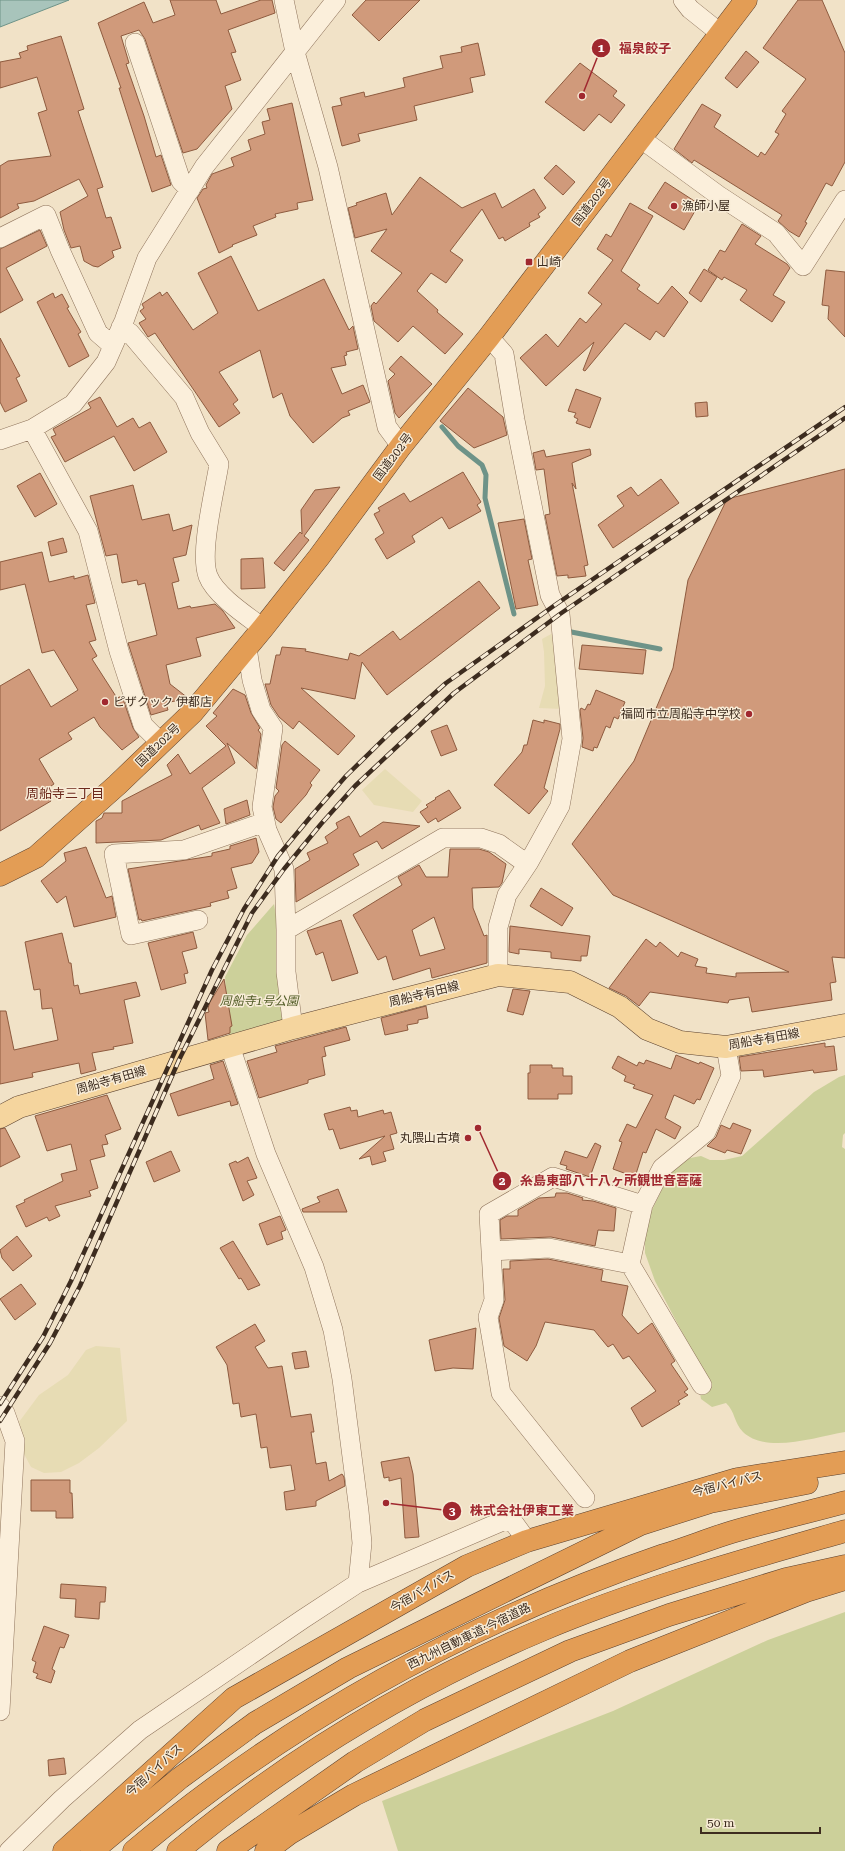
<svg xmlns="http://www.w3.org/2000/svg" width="845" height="1851" font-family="'Roboto Serif','Noto Sans JP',serif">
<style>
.farmland{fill:#e7dcb4}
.green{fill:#ccd09a}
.water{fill:#a8c4bb;stroke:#6e9388}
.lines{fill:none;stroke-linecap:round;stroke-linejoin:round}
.stream{stroke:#6e9388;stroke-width:5}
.building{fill:#d09a7b;stroke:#8e5b3f;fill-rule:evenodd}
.minor-casing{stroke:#8e735b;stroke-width:20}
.major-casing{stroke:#5b412f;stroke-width:23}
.highway-casing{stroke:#5b412f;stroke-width:23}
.minor{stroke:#fbefdb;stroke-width:19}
.major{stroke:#f5d59e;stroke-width:22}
.highway{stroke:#e39d55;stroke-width:22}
.rail-casing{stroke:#3d2c1f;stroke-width:4.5}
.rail{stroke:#f8ecd7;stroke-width:3;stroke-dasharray:9;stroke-linecap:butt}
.poi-dot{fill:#a0282f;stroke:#f8ecd7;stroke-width:1.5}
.labels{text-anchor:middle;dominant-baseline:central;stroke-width:3;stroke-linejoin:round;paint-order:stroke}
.street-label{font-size:12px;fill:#3d2c1f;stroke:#f8ecd7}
.poi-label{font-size:12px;fill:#3d2c1f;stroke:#f8ecd7;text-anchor:start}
.park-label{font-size:12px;font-style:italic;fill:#505b25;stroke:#f8ecd7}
.neighbourhood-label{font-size:13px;fill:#6c291c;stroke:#f8ecd7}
.leader{fill:none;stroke:#a0282f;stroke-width:1.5}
.callout-dot{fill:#a0282f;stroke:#f8ecd7;stroke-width:1.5}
.mark-label{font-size:12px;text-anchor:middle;font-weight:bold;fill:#fff}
.callout-label{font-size:13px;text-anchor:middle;font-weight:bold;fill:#a0282f;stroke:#f8ecd7;stroke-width:3;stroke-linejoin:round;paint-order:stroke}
</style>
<rect width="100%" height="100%" fill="#f1e2c7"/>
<!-- farmland -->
<path class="farmland" d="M553 633 562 709 539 708 545 686 544 652 542 639Z
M385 769 422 801 413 812 374 805 362 790Z
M96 1346 120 1348 127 1421 99 1448 79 1463 61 1472 44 1473 31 1467 24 1454 19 1422 39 1395 68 1375 86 1350Z"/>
<!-- green -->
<path class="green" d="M274 904 291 1003 293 1028 230 1046 225 977 247 935Z
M845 1075V1133L843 1135 842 1147 845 1149V1432C816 1437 766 1454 743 1432 734 1423 735 1411 726 1403L712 1407 701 1399 693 1353 655 1281 645 1253V1237L649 1216 669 1175 680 1164 690 1158 701 1156 710 1160H724L742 1156 814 1092 839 1077Z
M845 1612V1851H398L382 1801 613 1711 768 1640Z"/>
<!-- water -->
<path class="water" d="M0 0H69L0 27Z"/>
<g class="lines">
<!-- stream -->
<path class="stream" d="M442 427 458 446 482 465 486 475 485 498 514 614
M566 631 660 649"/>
</g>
<!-- building -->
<path class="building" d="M170 0H216L221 14 261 0H272L275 13 228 30 236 52 231 53 241 80 225 86 232 109 197 149 183 153 145 39 139 30 121 36 129 63 126 64 144 116 156 157 161 155 171 185 152 192 119 88H121L98 23 144 2 153 23 175 15Z
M366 0H420L379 41 352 15Z
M798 0H822L845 53V162L832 186 826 183 805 222 807 223 799 237 789 231 778 221 782 215 694 160 692 163 674 149 702 104 721 115 714 127 758 157 761 152 765 155 779 134 775 132 786 114 782 111 806 79 763 48Z
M61 36 84 109 78 111 103 187 97 189 106 218 111 217 121 248 112 251 114 257 98 267 93 266 84 261 80 246 71 248 64 230 60 212 88 196 79 179 34 201 17 204 19 208 0 218V166L8 161 51 156 38 113 47 110 37 77 0 88V62L21 58 19 53 28 50 27 46Z
M478 43 485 75 470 78 473 92 414 106 417 120 358 134 360 141 342 146 332 107 342 105 340 98 364 92 365 97 405 87 403 78 443 68 440 56 462 52 461 47Z
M746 51 759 62 737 88 725 78Z
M580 63 617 91 613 96 625 105 611 123 599 114 584 131 545 102Z
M292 103 313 200 297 203 298 209 275 214 276 217 253 226 257 235 232 245 233 246 219 253 197 198 203 189 207 188 206 185 212 174 234 166 231 158 251 150 248 140 265 134 262 122 270 120 267 109Z
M556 165 575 182 563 195 544 178Z
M420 177 462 208 495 193 502 208 534 189 546 208 538 214 540 217 529 223 530 226 505 241 503 237 499 239 482 209 450 251 463 260 446 283 431 273 417 291 438 310 437 312 463 334 445 354 413 326 398 342 374 321 371 306 374 302 376 304 402 273 371 251 387 229 355 238 348 208 357 205 356 203 386 193 392 215Z
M665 182 699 204 684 230 648 208Z
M630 203 653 216 621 271 640 285 637 289 658 304 672 286 688 302 664 337 656 331 650 340 625 323 585 371 583 370 594 342 546 386 520 358 546 334 558 347 580 318 586 323 602 304 588 293 613 260 597 249 606 234 611 237Z
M742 224 761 236 755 244 787 264 790 268 773 295 785 302 772 322 740 300 747 290 724 277 722 280 708 270 720 250 725 252Z
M40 230 47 246 6 268 23 300 0 313V249Z
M231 256 258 311 324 279 349 330 353 326 358 349 346 352 347 355 344 356 346 365 331 368 342 394 363 385 370 402 348 411 350 415 342 418 313 443 290 416 282 393 273 398 260 350 219 372 238 400 233 404 240 413 219 427 155 333 148 337 139 323 146 319 140 311 144 308 142 304 160 292 162 296 167 292 193 330 218 313 198 273Z
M704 269 717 277 701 302 689 293Z
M826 270 845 272V337L828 319 829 306 822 305Z
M53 293 55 298 62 294 69 307 67 308 81 332 78 334 89 356 69 367 37 302Z
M0 338 20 376 16 378 27 401 5 412 0 402Z
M401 356 432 384 399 418 395 413 388 381 395 374 389 369Z
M468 388 503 417 507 435 474 448 440 421Z
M576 389 601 398 590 428 576 423 578 419 574 417 576 413 568 411Z
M100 397 117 427 133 418 139 428 150 422 167 452 134 471 114 436 65 462 51 437 56 435 53 429 91 408 88 403Z
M707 402 708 416 696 417 695 403Z
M590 449 591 455 572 463 576 489 572 483 588 565 584 566 586 576 568 578V575L557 576 545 515 550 514 544 469 536 470 533 453 544 450 546 457Z
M845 469V958L832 957 836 982 830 983 832 1000 752 1012 749 997 729 1000 728 1003 650 992 639 1006 626 996 609 988 646 939 656 947 660 942 678 957 681 952 698 959 695 966 707 968 706 973 736 977V973L789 972 613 895 572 844 634 761 673 668 688 580 727 499Z
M463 472 481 502 477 505 481 511 449 529 442 517 412 536 415 542 387 559 375 539 384 533 374 514 380 511 378 508 404 493 410 502Z
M40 473 57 504 35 517 17 486Z
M661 479 679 503 613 548 598 525 624 506 617 496 631 487 638 496Z
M133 485 142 520 169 514 173 531 192 525 186 555 173 558 179 581 172 583 178 609 190 606 191 608 215 604 223 611 235 628 196 638 201 656 166 665 170 684 188 698 166 703 168 710 151 715 128 643 157 635 145 583 138 585 137 580 122 583 117 554 106 556 90 496Z
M340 487 304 536 309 540 284 571 274 563 300 532 302 534 301 510 315 490Z
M524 519 532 559 528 560 538 605 516 609 498 523Z
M63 538 67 552 51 556 48 542Z
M42 552 49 582 74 576V579L88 575 95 603 86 605 96 640 89 642 97 656 92 659 117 698 122 696 133 728 139 737 122 750 100 727 94 717 68 733 72 739 39 759 54 784 45 790 51 801 0 831V686L29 669 51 707 78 690 54 650 42 653 25 584 0 590V562Z
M263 558 265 588 241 589V559Z
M479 581 500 608 387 695 362 662 355 699 301 688 355 736 338 755 299 721 293 729 279 717 271 705 265 684H270L276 655H280L282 647 306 649 305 651 348 660 350 653 359 656 393 631 400 640Z
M582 645 646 650 643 674 579 669Z
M233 689 245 695 251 713 260 728 258 730 261 734 256 769 227 743 235 763 202 788 220 823 201 830 199 825 161 840 96 843V821L102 818 104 813H122V801L172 775 167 765 178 754 190 774 226 746 206 726 217 716 213 713Z
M596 690 625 702 618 719 614 717 610 728 606 726 597 748 594 747 593 751 582 747 583 738 580 710 581 708 585 710 588 704 590 705Z
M533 720 544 723V720L560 724V729L544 788 548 791 529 814 494 785 522 752 524 745H527Z
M447 725 457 750 441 756 431 731Z
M285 741 320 770 310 783 312 785 306 795 281 823 276 819 273 807 275 796 279 791 276 788 282 745Z
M449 790 461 808 438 822 436 818 428 823 420 812 428 807 426 805 436 799 435 798Z
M247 800 250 815 226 824 224 809Z
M349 816 360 837 383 822 420 826 382 849 377 841 353 854 359 865 296 902 295 869 310 860 307 853 328 843 325 837 338 828 336 823Z
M256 838 259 852 252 863 231 868 237 888 227 891 229 898 210 903 211 906 142 921 141 919 139 920 128 869 212 856V853L230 849V846Z
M86 847 106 898 112 896 116 917 74 927 66 896 57 903 41 881 66 861 64 853Z
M450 849H479L489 852 506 864 502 883 499 887 472 888 473 908 484 936 487 935V963L432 978 430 968 393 980 386 956 378 960 353 915 402 885 398 877 419 865 426 877H448ZM434 917 445 949 420 956 412 930Z
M541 888 573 908 562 926 530 906Z
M341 920 358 973 332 981 323 952 316 955 307 931Z
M510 926 590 936 587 956H581V961L551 958V952L519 949V954L509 952Z
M193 932 197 948 182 952 188 973 184 974 186 983 161 990 148 943Z
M62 933 69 963H71L74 986 78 985 80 994 136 982 140 996 124 1000 133 1043 113 1047 114 1049 92 1053 96 1070 81 1074 79 1063 32 1073 33 1077 0 1084V1011H6L14 1050 58 1040 52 1008 42 1009 40 989 34 990 25 942Z
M224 979 232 1026 230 1027V1033L208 1040 205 1013 209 1012 208 1008 210 1002Z
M513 989 530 991 523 1015 507 1011Z
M426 1006 428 1018 418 1020V1023L407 1025 408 1030 385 1035 381 1018Z
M346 1027 350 1040 324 1047 326 1056 322 1057 325 1075 308 1080V1083L259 1098 247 1061 277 1052 275 1046Z
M825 1043V1047L834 1046 837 1070 814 1073 813 1070 764 1077 763 1070 741 1071 739 1057Z
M676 1055 699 1064 700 1062 714 1068 700 1100 697 1099 694 1104 674 1095 665 1118 681 1127 675 1139 656 1129 646 1153 643 1152 635 1177 613 1169 622 1142 619 1141 627 1124 636 1128 653 1095 633 1088 635 1085 624 1081 626 1076 612 1068 618 1056 637 1066 639 1062 644 1064 646 1060 671 1069Z
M223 1061 238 1104 231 1106 230 1101 178 1116 170 1094 214 1079 210 1065Z
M530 1065H552V1068H563V1076H572V1094H558V1099H528V1073H530Z
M107 1095 121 1129 105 1135 108 1144 102 1145 105 1156 90 1160 98 1188 89 1191 91 1196 55 1206 60 1216 49 1221 47 1217 26 1227 16 1206 25 1202 24 1200 63 1181 61 1174 77 1170 71 1144 47 1151 35 1116Z
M350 1107 351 1111 357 1110 358 1117 383 1110 384 1114 391 1112 397 1133 390 1135 394 1149 383 1152 386 1161 372 1165 370 1156 359 1159 385 1136 340 1149 333 1129 329 1130 324 1114Z
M733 1123 751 1130 741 1154 727 1150 725 1153 707 1146 716 1137 721 1125 730 1129Z
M5 1128 20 1157 0 1167V1129Z
M595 1143 601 1146 590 1177 566 1169 567 1166 560 1164 565 1151 587 1158Z
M171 1151 180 1171 154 1182 146 1162Z
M248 1157 257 1178 247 1181 254 1195 243 1201 229 1164 236 1161 237 1163Z
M338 1189 347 1212H303L302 1209 320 1202 317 1197Z
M556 1193H567L583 1198 582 1200 593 1201 616 1208 614 1231 598 1230 595 1246 551 1237 501 1239 500 1220 507 1216H518V1210L539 1198 555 1197Z
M280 1216 286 1230 281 1232 283 1239 267 1245 259 1224Z
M17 1236 32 1256 13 1271 2 1258 0 1250Z
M233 1241 260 1285 248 1290 241 1278 239 1279 220 1248Z
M548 1259 603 1270 601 1281 628 1286 622 1315 638 1334 652 1323 675 1361 671 1364 688 1389 684 1392 688 1395 678 1401 680 1404 642 1427 631 1408 656 1391 629 1356 623 1359 613 1344 608 1347 594 1330 545 1322 536 1346 527 1361 504 1346 499 1318 505 1300 503 1269H510V1261Z
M21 1284 36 1304 15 1320 0 1299Z
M255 1324 265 1341 255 1347 268 1368 282 1366 291 1417 311 1414 314 1432H311L316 1464 326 1462 329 1481 342 1474 344 1477 345 1486 316 1501V1506L286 1510 284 1492 295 1490 291 1465 270 1468 267 1447 261 1448 256 1414 241 1417 239 1403 233 1404 227 1365 216 1347Z
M476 1328 473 1369 453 1368 435 1371 429 1340Z
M306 1351 309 1367 295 1369 292 1353Z
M409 1457 413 1474 419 1537 405 1538 401 1478 389 1481V1477L384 1478 381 1462Z
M31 1480H70V1493H72L73 1518H56V1511H31Z
M61 1584 106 1587 105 1602H100L99 1619 75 1617 76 1599 60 1598Z
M44 1626 69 1635 64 1648 60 1647 52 1669 55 1671 51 1683 36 1678 38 1674 33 1672 36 1662 32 1660Z
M64 1758 66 1774 49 1776 48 1760Z"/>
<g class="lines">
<defs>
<path id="minor" d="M284 0 295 52 328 167 387 427 401 446
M683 0 690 9 720 33
M135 43 181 181 190 190
M640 138 718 195 776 233 803 266 845 200
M0 238 46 215 60 250 98 333 113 346
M121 327 130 333 184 397 200 433 219 464C215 490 199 553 208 576 215 595 247 616 263 628
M489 337 504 354 515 420 550 595 560 614 572 739 560 806 529 862 507 895 498 927V975
M32 429 88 531 119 651 143 725 161 743
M0 440 32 429 73 404 106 362 124 321 147 258 204 167 336 0
M247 648 252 680 261 710 273 728 262 807 267 830 284 869 286 930
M198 920 131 935 114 854 184 850 265 822
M293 1028 286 972V930L443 838H481L499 844 527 864
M230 1046 266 1154 314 1267 333 1330 342 1379 359 1511 362 1543 358 1583
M491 1251 494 1300 488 1317 501 1393 585 1498
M630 1264 549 1248 491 1251 489 1214 553 1177 643 1205
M702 1385 630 1264 643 1205 662 1168 706 1132 731 1076 726 1047
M0 1406 5 1413 15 1441 0 1711
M9 1851 62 1799 140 1730 303 1619 358 1583 505 1520 514 1523 527 1541"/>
<path id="major" d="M0 1117 19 1107 293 1028 498 975 570 982 620 1007 647 1029 680 1042 726 1047 845 1025"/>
<path id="highway" d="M0 875 36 857 117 785 193 712 263 628 319 557 401 446 489 337 746 0
M64 1851 234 1698 467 1566 527 1541 737 1479 845 1462
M92 1851 180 1778 255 1723 348 1668 641 1524 710 1502 807 1483
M134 1851C292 1718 469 1622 664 1555 687 1548 709 1539 732 1532 770 1521 808 1512 845 1502
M178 1851C288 1760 411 1685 542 1630 639 1589 744 1560 845 1531
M228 1851 355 1762 425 1720 570 1651 669 1615 786 1579 845 1566
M266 1851 290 1833 354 1795 630 1661 806 1591 845 1579"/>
</defs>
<!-- minor casing -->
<use href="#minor" class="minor-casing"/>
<!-- major casing -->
<use href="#major" class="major-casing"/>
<!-- highway casing -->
<use href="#highway" class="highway-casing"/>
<!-- minor -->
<use href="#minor" class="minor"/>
<!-- major -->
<use href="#major" class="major"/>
<!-- highway -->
<use href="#highway" class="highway"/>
<defs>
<path id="rail" d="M0 1404 43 1337 71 1281 212 970 244 909 278 856 312 815 346 776 392 731 446 683 555 605 845 407
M0 1421 50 1343 80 1286 179 1060 252 913 284 869 321 824 355 786 454 693 560 614 845 418"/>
</defs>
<!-- rail casing -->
<use href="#rail" class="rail-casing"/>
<!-- rail -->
<use href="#rail" class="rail"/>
</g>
<!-- markers -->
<g class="poi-dot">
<circle cx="674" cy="206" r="4"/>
<rect x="525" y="258" width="8" height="8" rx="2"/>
<circle cx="105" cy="702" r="4"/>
<circle cx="749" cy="714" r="4"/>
<circle cx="468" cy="1138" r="4"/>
</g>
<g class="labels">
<!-- street labels -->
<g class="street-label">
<text transform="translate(592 202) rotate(-53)">国道202号</text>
<text transform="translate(393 457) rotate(-53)">国道202号</text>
<text transform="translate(158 745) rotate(-44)">国道202号</text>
<text transform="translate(424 994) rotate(-14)">周船寺有田線</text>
<text transform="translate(764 1039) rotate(-10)">周船寺有田線</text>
<text transform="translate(111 1080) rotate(-16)">周船寺有田線</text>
<text transform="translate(727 1484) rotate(-14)">今宿バイパス</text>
<text transform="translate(422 1591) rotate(-30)">今宿バイパス</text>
<text transform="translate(469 1636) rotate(-26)">西九州自動車道;今宿道路</text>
<text transform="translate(154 1770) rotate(-42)">今宿バイパス</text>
</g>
<!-- poi labels -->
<g class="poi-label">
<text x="682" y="206">漁師小屋</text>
<text x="537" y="262">山崎</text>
<text x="113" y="702">ピザクック 伊都店</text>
<text x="741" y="714" text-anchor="end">福岡市立周船寺中学校</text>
<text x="460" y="1138" text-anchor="end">丸隈山古墳</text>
</g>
<!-- park labels -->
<g class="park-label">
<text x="259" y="1001">周船寺1号公園</text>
</g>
<!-- neighbourhood labels -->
<g class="neighbourhood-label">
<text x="65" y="793">周船寺三丁目</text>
</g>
</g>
<!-- callouts -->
<path class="leader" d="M582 96L601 48M478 1128L502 1181M386 1503L452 1511"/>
<g class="callout-dot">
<circle cx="582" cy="96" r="4"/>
<circle cx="478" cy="1128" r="4"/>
<circle cx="386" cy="1503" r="4"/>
<circle cx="601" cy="48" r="10"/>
<circle cx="502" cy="1181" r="10"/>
<circle cx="452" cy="1511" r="10"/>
</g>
<g class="mark-label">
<text x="601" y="52">1</text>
<text x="502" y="1185">2</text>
<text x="452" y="1515">3</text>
</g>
<g class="callout-label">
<text x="645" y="53">福泉餃子</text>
<text x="611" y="1185">糸島東部八十八ヶ所観世音菩薩</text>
<text x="522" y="1515">株式会社伊東工業</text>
</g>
<!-- scale -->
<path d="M701 1827v6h119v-6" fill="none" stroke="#3d2c1f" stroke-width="2"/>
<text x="707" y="1827" font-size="12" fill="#3d2c1f" stroke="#f8ecd7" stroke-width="3" paint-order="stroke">50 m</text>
</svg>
